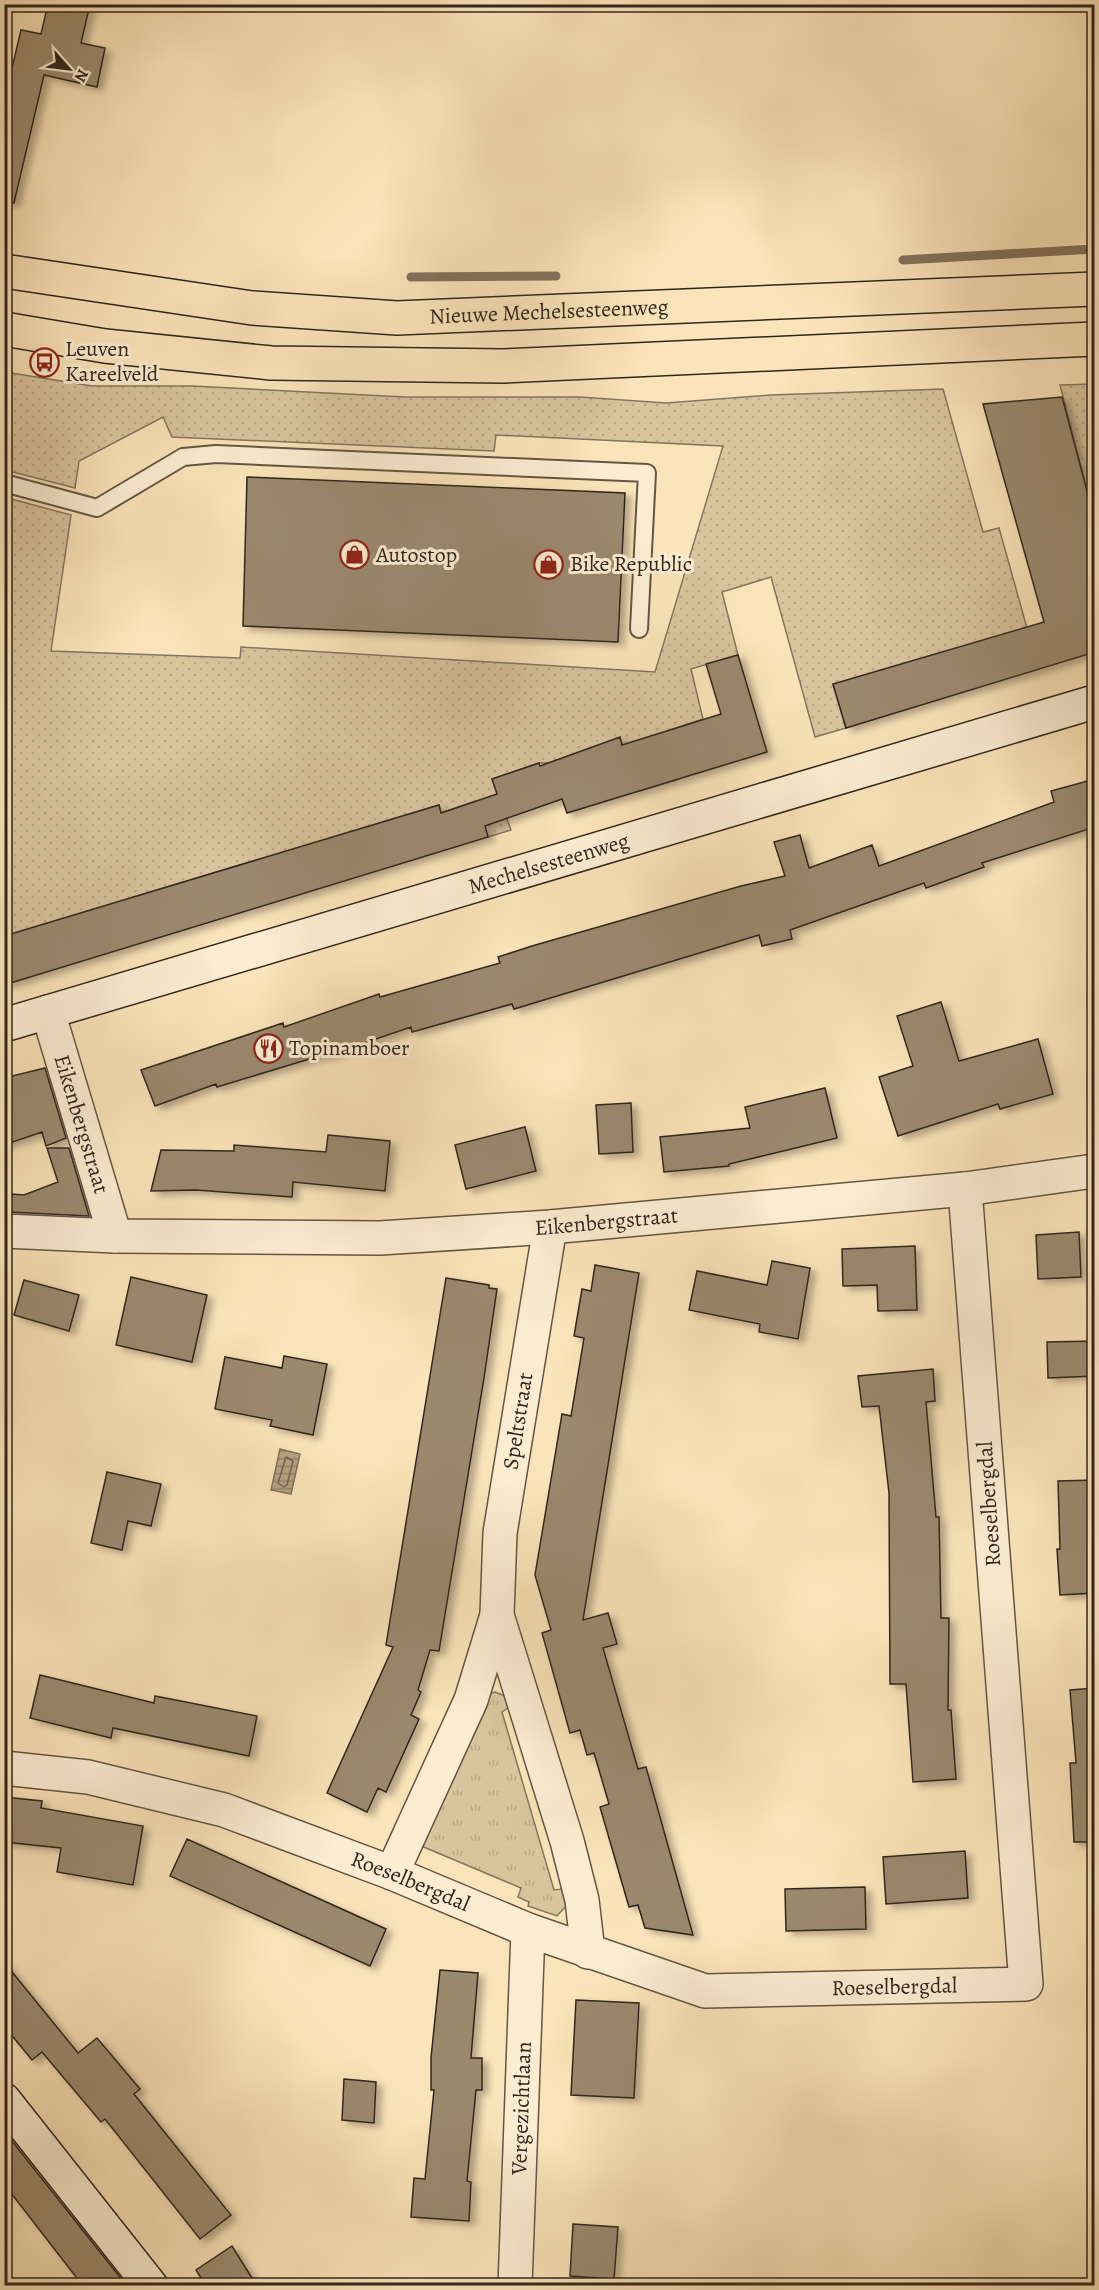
<svg xmlns="http://www.w3.org/2000/svg" width="1099" height="2290" font-family="Alegreya,serif">
<style>
.grass{fill:url(#grass-tufts);stroke:#86755e;stroke-width:1.5}
.garden{fill:url(#garden-dots);stroke:#86755e;stroke-width:1.5}
.water{fill:url(#water-rules);stroke:#82715b;stroke-width:1.5}
.lines{fill:none;stroke-linecap:round;stroke-linejoin:round}
.shore{stroke:#746450;stroke-width:1.5}
.stream{stroke:#82715b;stroke-width:9}
.building{fill:#9b896e;stroke:#32261d;stroke-width:1.5;filter:url(#shadow)}
.lane-casing{stroke:#645644;stroke-width:20}
.street-casing{stroke:#645644;stroke-width:36}
.secondary-casing{stroke:#32261d;stroke-width:36}
.primary-casing{stroke:#32261d;stroke-width:36}
.lane{stroke:#fcedd2;stroke-width:16}
.street{stroke:#fcedd2;stroke-width:33}
.secondary{stroke:#fcedd2;stroke-width:33}
.primary{stroke:#fbe4b9;stroke-width:33}
.labels{text-anchor:middle;dominant-baseline:central;stroke-width:6;stroke-linejoin:round;paint-order:stroke}
.street-label{font-size:22px;fill:#32261d;stroke:#fcedd2}
.poi-label{font-size:22px;fill:#32261d;stroke:#fcedd2;text-anchor:start}
</style>
<defs>
<pattern id="grass-tufts" width="24" height="20" patternUnits="userSpaceOnUse" patternTransform="scale(1.5)"><rect width="24" height="20" fill="#d9c49e"/><path d="M3 7l-1-3M5 7V3M7 7l1-3M15 17l-1-3M17 17v-4M19 17l1-3" fill="none" stroke="#bba888"/></pattern>
<pattern id="garden-dots" width="8" height="8" patternUnits="userSpaceOnUse" patternTransform="scale(1.5)"><rect width="8" height="8" fill="#d9c49e"/><path d="M2 2h.1M6 6h.1" fill="none" stroke="#bba888" stroke-width="1.8" stroke-linecap="round"/></pattern>
<pattern id="water-rules" width="6" height="5" patternUnits="userSpaceOnUse" patternTransform="scale(1.5)"><rect width="6" height="5" fill="#b7a384"/><path d="M0 2.5h6" fill="none" stroke="#95856b"/></pattern>
<filter id="shadow"><feDropShadow dx="6" dy="4" stdDeviation="3" flood-color="#0004"/></filter>
</defs>
<rect width="100%" height="100%" fill="#fbe4b9"/>
<filter id="stains"><feTurbulence type="fractalNoise" baseFrequency=".00333" numOctaves="4"/><feColorMatrix values="0 0 0 0 .2 0 0 0 0 .09 0 0 0 0 .02 0 0 0 .5 -.17"/></filter>
<radialGradient id="worn" r=".72"><stop offset=".6" stop-color="#630" stop-opacity="0"/><stop offset="1" stop-color="#630" stop-opacity=".3"/></radialGradient>
<!-- grass -->
<path class="grass" d="M495 1692 505 1696 508 1708 502 1712 554 1890 562 1889 566 1906 557 1916 528 1906 529 1902 518 1897 521 1888 419 1845 489 1694Z"/>
<!-- garden -->
<path class="garden" d="M5 372 92 386H192L405 397H580L666 403 771 395 943 389 983 532 999 528 1027 628 833 685 846 728 815 737 771 577 722 592 738 655 691 669 703 719 661 733 676 780 639 791 620 738 549 763H539L492 779 511 830 488 837 476 801 441 813 439 805 5 936 4 497 71 515 51 651 240 658 241 647 655 672 723 446 496 435 494 451 172 437 163 417 79 461 75 488 5 470Z
M1094 384V518L1060 385Z"/>
<!-- water -->
<path class="water" d="M280 1449 300 1454 291 1494 271 1490Z"/>
<g class="lines">
<!-- shore -->
<path class="shore" d="M286 1457 293 1461 287 1485 284 1487 278 1483Z"/>
<!-- stream -->
<path class="stream" d="M903 260 1094 249
M411 277 556 276"/>
</g>
<!-- building -->
<path class="building" d="M48 4H90L81 43 105 48 97 87 44 75 14 203 4 202V102L21 30 41 34Z
M1062 397 1095 521V652L846 728 833 684 1044 622 983 404Z
M247 477 625 493 618 642 243 626Z
M738 655 767 752 567 813 562 799 485 826 488 837 4 985V936L439 805 441 813 497 794 492 779 539 763 540 766 620 737 622 745 721 714 706 664Z
M1095 779V827L982 863 984 867 926 888 924 883 790 930 792 939 762 946 759 935 514 1009 512 1004 412 1032 411 1027 326 1056V1054L217 1087 216 1084 155 1106 141 1070 283 1023 284 1027 379 994 380 997 500 963 498 957 532 946 741 886 785 876 774 842 800 835 809 868 872 845 879 866 1054 802 1051 791Z
M941 1002 959 1061 1038 1039 1053 1094 1000 1109 998 1104 898 1136 879 1077 913 1066 897 1016Z
M45 1068 66 1138 46 1146 42 1132 4 1145V1078Z
M825 1088 837 1138 729 1164V1166L664 1172 660 1137 750 1128 745 1107Z
M631 1103 633 1152 599 1154 596 1105Z
M525 1127 536 1171 466 1189 455 1145Z
M328 1135 390 1141 385 1191 293 1182 292 1197 196 1190 151 1191 161 1150 234 1151V1145L326 1152Z
M47 1148H69L89 1216 9 1212 12 1194 24 1195 58 1182Z
M1079 1232 1081 1277 1038 1279 1036 1235Z
M915 1246 917 1310 878 1311 877 1285 843 1286 842 1249Z
M772 1261 810 1268 798 1339 759 1332 760 1324 689 1310 697 1271 767 1285Z
M595 1265 639 1273 583 1620 608 1613 617 1644 603 1648 638 1769 646 1767 693 1935 645 1928 638 1905 629 1907 600 1807 609 1804 594 1753 587 1755 580 1730 570 1733 542 1633 551 1630 535 1575 562 1414 571 1416 584 1338 574 1336 582 1289 591 1291Z
M131 1277 207 1295 192 1362 116 1345Z
M446 1278 489 1285V1288L497 1289 484 1378 439 1651 430 1650 418 1690 421 1692 411 1715 419 1719 386 1792 378 1788 367 1812 327 1793 393 1647 386 1645Z
M24 1280 79 1295 69 1331 14 1315Z
M1095 1341V1376L1048 1378 1047 1342Z
M284 1356 327 1364 313 1435 270 1426 272 1420 215 1409 225 1357 282 1368Z
M933 1369 935 1401 926 1402 936 1517H939L941 1618H949L948 1710H951L956 1779 913 1782 906 1684H890L889 1493 879 1406 862 1407 858 1376Z
M107 1472 161 1484 151 1526 128 1521 122 1550 91 1543Z
M1095 1480V1593L1060 1595 1057 1549H1060L1058 1481Z
M40 1675 154 1703 155 1696 257 1716 249 1756 113 1728 111 1738 30 1718Z
M1095 1688V1842H1074L1070 1763H1076L1070 1690Z
M4 1797 42 1801 41 1808 143 1826 133 1885 57 1872 61 1848 4 1842Z
M187 1839 386 1929 370 1966 170 1876Z
M965 1851 968 1898 886 1904 883 1857Z
M865 1887 866 1929 786 1931 785 1889Z
M4 1962 78 2053 97 2038 140 2089 134 2094 231 2215 200 2239 105 2119 101 2122 42 2052 32 2060 4 2026Z
M440 1970 478 1973 471 2058H482V2090H476L467 2181 471 2182 469 2221 411 2217 414 2178 425 2179 434 2090H431V2058Z
M576 2000 639 2003 634 2098 571 2095Z
M344 2079 376 2082 374 2123 342 2120Z
M4 2131 127 2286H83L4 2184Z
M573 2224 618 2227 614 2279 570 2276Z
M232 2246 257 2286H206L196 2270Z"/>
<g class="lines">
<defs>
<path id="lane" d="M4 483 97 508 183 457 216 454 647 473 639 629"/>
<g id="street">
<path id="s1" d="M48 1012 115 1236"/>
<path d="M550 1227 500 1533 497 1615 567 1841 582 1900 588 1952"/>
<path id="s2" d="M4 1231 115 1236 380 1238 550 1227 965 1189 1094 1171"/>
<path id="s3" d="M4 1768 88 1777 224 1810 392 1873 528 1930 705 1991 1026 1984 965 1189"/>
<path d="M392 1873 471 1700 497 1615"/>
<path id="s4" d="M515 2286 528 1930"/>
</g>
<g id="secondary">
<path id="s5" d="M4 1025 1094 702"/>
<path d="M4 2100 151 2286"/>
</g>
<g id="primary">
<path id="s6" d="M4 271 252 308 397 318 1094 289"/>
<path d="M4 329 105 346 271 363 503 366 1094 339"/>
</g>
</defs>
<!-- lane casing -->
<use href="#lane" class="lane-casing"/>
<!-- street casing -->
<use href="#street" class="street-casing"/>
<!-- secondary casing -->
<use href="#secondary" class="secondary-casing"/>
<!-- primary casing -->
<use href="#primary" class="primary-casing"/>
<!-- lane -->
<use href="#lane" class="lane"/>
<!-- street -->
<use href="#street" class="street"/>
<!-- secondary -->
<use href="#secondary" class="secondary"/>
<!-- primary -->
<use href="#primary" class="primary"/>
</g>
<!-- icons -->
<defs>
<symbol id="bus-ring" viewBox="-11 -11 22 22"><circle r="9.5" fill="#fcedd2" stroke="#8f2418" stroke-width="1.5"/><path d="M-5-6H5V4H4V6H2V4H-2V6H-4V4H-5ZM-3.5-4V0h7V-4ZM-3.5 1.2v1.5H-2V1.2ZM2 1.2v1.5H3.5V1.2Z" fill="#8f2418"/></symbol>
<symbol id="shop-ring" viewBox="-11 -11 22 22"><circle r="9.5" fill="#fcedd2" stroke="#8f2418" stroke-width="1.5"/><path d="M-5-2.5h2.3a2.7 3.5 0 0 1 5.4 0H5L5.5 6h-11ZM-1.5-2.5h3a1.5 2.3 0 0 0-3 0Z" fill="#8f2418"/></symbol>
<symbol id="restaurant-ring" viewBox="-11 -11 22 22"><circle r="9.5" fill="#fcedd2" stroke="#8f2418" stroke-width="1.5"/><path d="M-5-6h1v4h1v-4h1v4h1v-4h1v5L-1.5 .5V6h-2V.5L-5-1ZM5-6V6H3V1.5H1.5Q1.5-4 5-6Z" fill="#8f2418"/></symbol>
</defs>
<g fill-rule="evenodd">
<use href="#bus-ring" x="28" y="346" width="33" height="33"/>
<use href="#shop-ring" x="338" y="538" width="33" height="33"/>
<use href="#shop-ring" x="532" y="548" width="33" height="33"/>
<use href="#restaurant-ring" x="252" y="1032" width="33" height="33"/>
</g>
<g class="labels">
<!-- street labels -->
<g class="street-label">
<text stroke="none"><textPath href="#s6" startOffset="548">Nieuwe Mechelsesteenweg</textPath></text>
<text stroke="none"><textPath href="#s5" startOffset="568">Mechelsesteenweg</textPath></text>
<text stroke="none"><textPath href="#s1" startOffset="117">Eikenbergstraat</textPath></text>
<text stroke="none"><textPath href="#s2" startOffset="603">Eikenbergstraat</textPath></text>
<text transform="translate(518 1421) rotate(-81)">Speltstraat</text>
<text transform="translate(989 1504) rotate(-94)">Roeselbergdal</text>
<text stroke="none"><textPath href="#s3" startOffset="424">Roeselbergdal</textPath></text>
<text stroke="none"><textPath href="#s3" startOffset="928">Roeselbergdal</textPath></text>
<text stroke="none"><textPath href="#s4" startOffset="178">Vergezichtlaan</textPath></text>
</g>
<!-- poi labels -->
<g class="poi-label">
<text x="65" y="349">Leuven<tspan x="65" dy="25">Kareelveld</tspan></text>
<text x="376" y="555">Autostop</text>
<text x="570" y="564">Bike Republic</text>
<text x="289" y="1048">Topinamboer</text>
</g>
</g>
<!-- margin -->
<rect width="1099" height="2290" fill="none" stroke="#fbe4b9" stroke-width="24"/>
<rect x="6" y="6" width="1087" height="2278" fill="none" stroke="#32261d" stroke-width="3"/>
<rect x="12" y="12" width="1075" height="2266" fill="none" stroke="#32261d" stroke-width="1.5"/>
<!-- north arrow -->
<g transform="translate(69 69) rotate(118)" stroke="#fcedd2" stroke-width="4.5" paint-order="stroke">
<path d="M0-4.5L10 22L0 15L-10 22Z" fill="#32261d"/>
<text y="-9" font-size="16" font-weight="bold" text-anchor="middle" fill="#32261d">N</text>
</g>
<rect width="100%" height="100%" filter="url(#stains)"/>
<rect width="100%" height="100%" fill="url(#worn)"/>
</svg>
